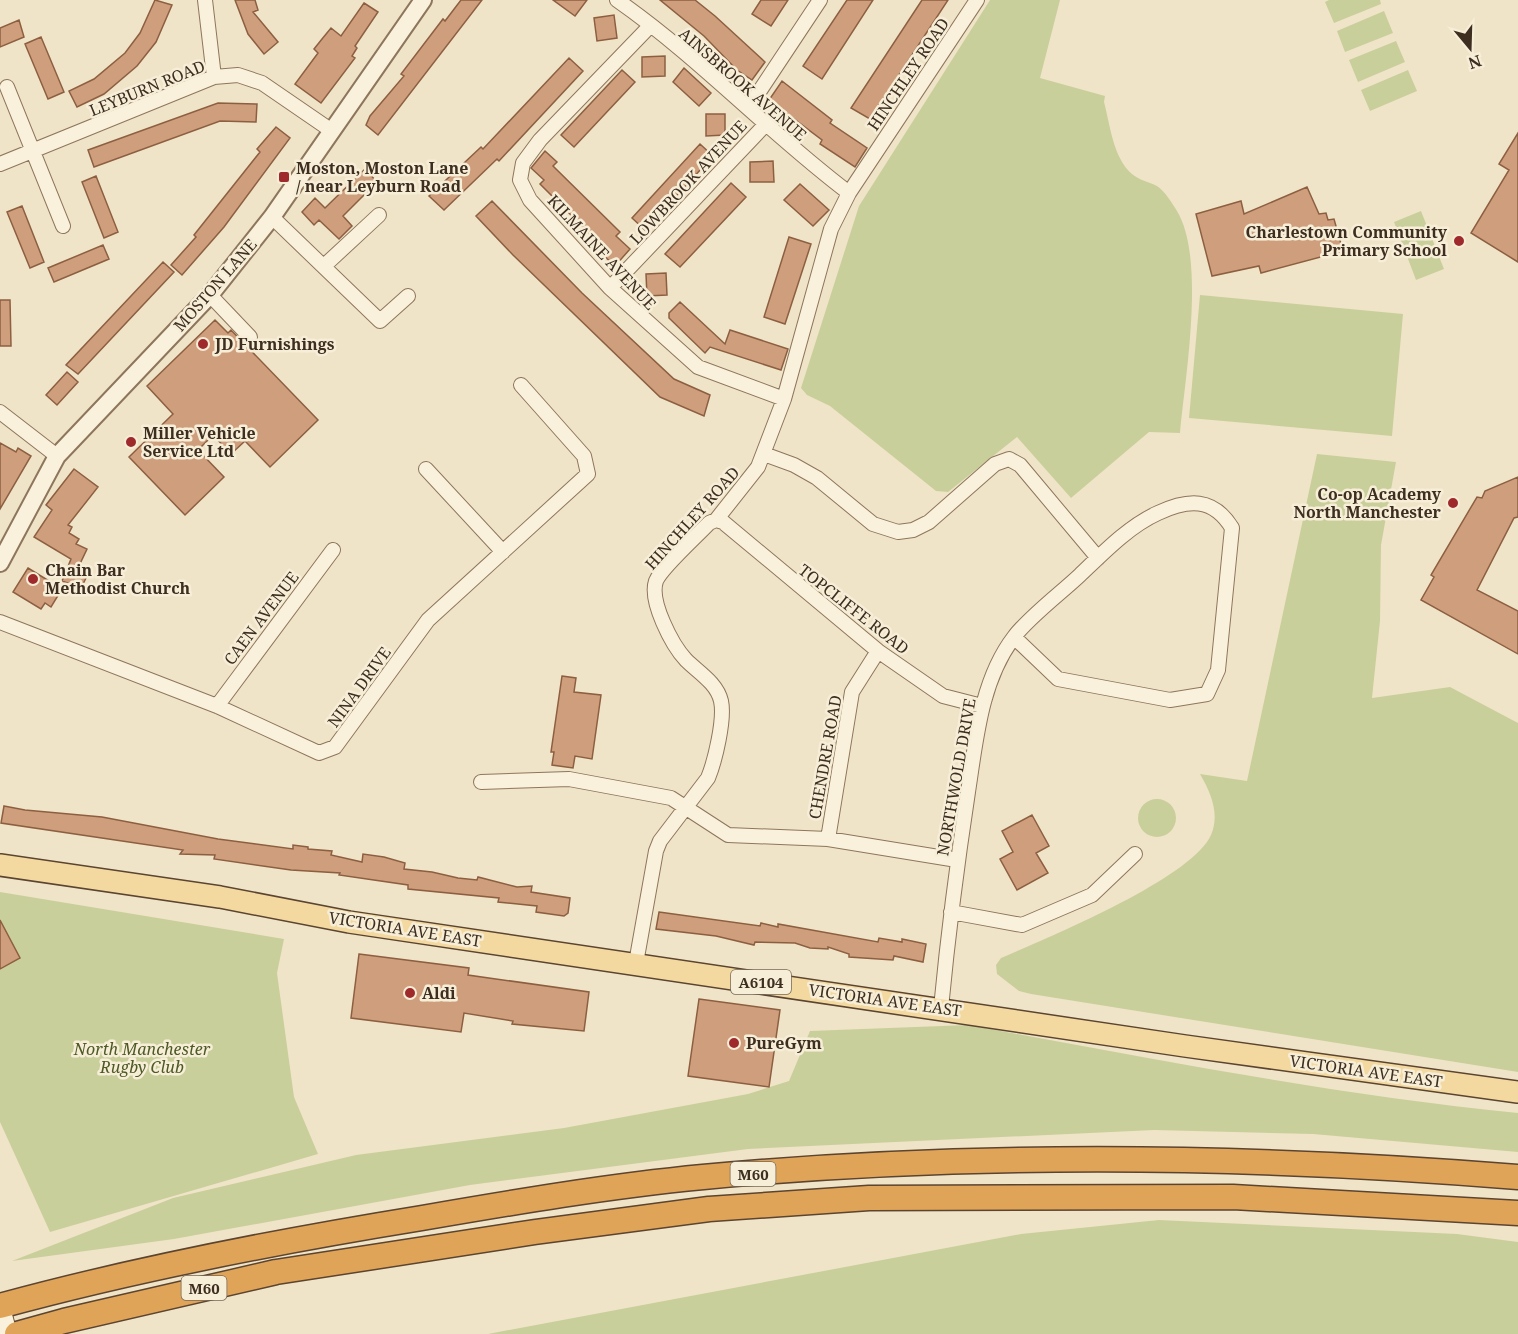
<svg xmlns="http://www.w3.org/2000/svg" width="1518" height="1334" font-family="'Noto Serif',serif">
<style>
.green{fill:#c9cf9b}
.building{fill:#cf9f7d;stroke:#8d5f41;stroke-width:1.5}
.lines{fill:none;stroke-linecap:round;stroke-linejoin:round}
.minor-casing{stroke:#8d765c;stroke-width:16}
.tertiary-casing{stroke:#8d765c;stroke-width:20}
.secondary-casing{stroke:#6f573f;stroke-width:22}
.primary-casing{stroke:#5b4430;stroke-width:24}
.motorway-casing{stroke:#5b4430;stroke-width:27}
.minor{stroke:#faf1dc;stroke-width:14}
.tertiary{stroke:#faf1dc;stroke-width:16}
.secondary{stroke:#faf1dc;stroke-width:20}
.primary{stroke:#f3d9a0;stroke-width:21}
.motorway{stroke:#e0a458;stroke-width:24}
.poi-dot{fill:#9e2a2b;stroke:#f7eed8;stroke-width:2}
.labels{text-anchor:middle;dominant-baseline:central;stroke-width:5;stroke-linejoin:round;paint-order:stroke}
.shield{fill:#f7eed8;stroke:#756857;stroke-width:1.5}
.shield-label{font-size:15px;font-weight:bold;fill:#3d2e20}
.street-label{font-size:16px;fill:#3d2e20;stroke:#f7eed8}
.poi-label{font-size:16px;font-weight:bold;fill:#3d2e20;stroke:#f7eed8;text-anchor:start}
.park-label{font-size:16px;font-style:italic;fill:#4d5a26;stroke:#f7eed8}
</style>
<rect width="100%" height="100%" fill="#f0e4c8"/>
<!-- green -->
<path class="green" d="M990 0H1060L1040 78 1105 96 1104 102C1110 124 1113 158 1132 174 1139 180 1149 182 1157 186 1165 191 1172 203 1177 211 1206 259 1185 377 1180 433L1149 432 1071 498 1017 437 948 492 936 491 830 406 807 395 801 388 859 206Z
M1329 0H1380L1381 4 1334 23 1325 2Z
M1384 11 1393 33 1345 52 1337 31Z
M1396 41 1405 62 1358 82 1349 60Z
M1408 70 1417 91 1370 111 1361 90Z
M1421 211 1444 269 1416 280 1394 222Z
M1200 295 1403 314 1392 436 1189 418Z
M1317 454 1396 462 1381 545 1380 621 1372 698 1450 687 1518 723V1072L1031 994 1019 991 997 974 996 965 1001 958C1047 938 1191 879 1211 835 1220 814 1211 793 1200 774L1247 781Z
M1138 818a19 19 0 1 1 38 0a19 19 0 1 1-38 0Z
M0 892 284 939 277 973 294 1097 318 1154 50 1232 0 1122Z
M968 1025C1150 1058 1334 1095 1518 1113V1152L1313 1134 1154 1130 748 1149 470 1185 174 1239 12 1261 173 1198 356 1155 564 1128 748 1094 789 1081 810 1031Z
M1159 1220 1457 1234 1518 1242V1334H488L1021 1234Z"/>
<!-- building -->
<path class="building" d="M155 0 172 5 156 42 137 66 104 94 77 107 69 91 94 79 125 53 140 33Z
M235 0H255L258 10 253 12 278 42 264 54 248 34Z
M461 0H482L378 135 366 125 370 116 404 76 401 74 443 19 445 21Z
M553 0H587L575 16Z
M660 0H695L715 16 765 62 752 80 737 70 704 36Z
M761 0H788L771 26 752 14Z
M847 0H873L822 79 803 66Z
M922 0H948L870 119 851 108Z
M364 3 378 12 355 46 357 48 352 56 355 58 321 103 295 84 318 53 314 49 322 39 331 28 341 36Z
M614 15 617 38 597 41 594 18Z
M19 20 24 37 0 47V28Z
M41 37 64 92 48 99 25 44Z
M665 56V76L642 77V57Z
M569 58 583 71 499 161 497 159 444 210 429 196 481 147 483 149Z
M684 68 711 93 699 106 673 82Z
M622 70 635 82 574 147 561 135Z
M782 81 832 120 830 123 867 148 855 167 820 144 822 140 769 100Z
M218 103 257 104 256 122 220 121 94 167 88 150Z
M706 114H725V135L706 136Z
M276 127 290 138 224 227 182 275 171 265 196 237 194 235 260 152 257 149Z
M1518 133V262L1471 233 1509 170 1499 164Z
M700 144 713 156 645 230 632 218Z
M545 151 557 162 553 166 620 232 616 236 630 249 615 266 603 255 607 251 540 184 544 180 531 168Z
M773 161 774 182H750V162Z
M365 169 377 182 343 216 352 226 339 239 319 220 314 225 302 212 315 198 325 208Z
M96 176 118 232 104 238 82 182Z
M731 183 746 197 680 267 665 254Z
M800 184 829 210 813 226 784 200Z
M1307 187 1319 214 1326 213 1328 220 1334 219 1343 251 1261 273 1259 266 1212 276 1196 214 1241 201 1244 214Z
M492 201 582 293 674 379 710 395 704 416 660 397 513 255 476 216Z
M22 206 44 262 30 268 7 212Z
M789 237 811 244 785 324 764 317Z
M103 245 109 259 54 282 48 268Z
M163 262 174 272 78 374 66 365Z
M666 273 667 295 647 296 646 274Z
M0 300H10L11 346H0Z
M680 302 725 344 730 330 788 349 781 370 710 347 705 353 669 318V313Z
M215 320 228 333 231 330 318 420 270 467 245 441 231 454 213 435 198 450 224 477 185 515 129 457 173 414 147 386Z
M67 372 78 382 57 405 46 395Z
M0 443 16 452 18 448 31 456 0 509Z
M74 469 98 487 68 525 72 527 69 533 79 539 76 544 87 549 78 568 89 572 81 588 62 581 71 559 34 537 52 510 46 505Z
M1518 477V517L1514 518 1477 590 1518 611V654L1421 600 1434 577 1431 575 1477 497 1482 498 1485 491Z
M28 568 62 589 51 607 45 603 41 609 13 592Z
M562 676 576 678 574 692 601 695 592 759 575 756 573 768 552 765 554 752H551Z
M4 806 25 810 102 817 218 839 293 849V845L308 847V849L332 851 331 855 362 862 363 854 384 857 405 863 404 869 432 872 458 878 477 880 478 877 517 887 532 886 531 892 570 898 568 913 564 916 536 912 537 906 498 902 499 898 408 889V885L339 875 340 873 291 870 214 859 215 855 180 854 183 850 1 823Z
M1032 815 1049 846 1036 853 1048 873 1017 890 1000 859 1013 852 1002 831Z
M659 912 760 926 761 923 778 927V924L878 942 879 938 902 942V939L926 944 923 962 894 956 893 960 849 957V954L828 947V949L810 948 795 943 755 942 754 945 716 936 656 929Z
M0 920 20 958 0 969Z
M359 954 469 968 468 975 589 992 584 1031 512 1024 513 1021 464 1013 461 1032 351 1018Z
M699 999 780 1010 769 1087 688 1076Z"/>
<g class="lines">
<defs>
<path id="minor" d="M205 0 214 77
M617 0C700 58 768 132 849 193
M650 26 540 140 523 163 520 180 530 200 610 288 698 367 784 399
M7 87 63 226
M749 107 820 0
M0 164 214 77 238 75 262 83 332 131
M272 217 380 321 408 296
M324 266 379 215
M610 288 765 125
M210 295 250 337
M0 412 57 456
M764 454 794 465 817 478 873 524 898 532 913 530 929 522 995 464 1009 459 1020 465 1098 558
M426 469 503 552
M716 520 723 522 878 651 943 696 982 706
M0 622 217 706 319 753 335 747 428 620 588 474 584 456 521 385
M217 706 333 550
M481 782 569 779 671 798 728 835 828 839 957 860
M828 839 852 692 878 651
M951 912 1022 925 1092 895 1135 854
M636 963 656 851 660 841 708 778C715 761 725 719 721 701 717 683 698 672 686 660 672 645 649 601 656 581 661 568 698 535 709 523L716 520 758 467 784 399 831 229 849 193 977 0
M941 1008C948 935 957 864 968 792 976 740 981 680 1014 637 1029 617 1061 593 1080 575 1103 553 1129 526 1158 513 1188 499 1213 497 1232 528L1218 670 1207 694 1170 700 1058 679 1014 637"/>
<path id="tertiary" d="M0 563 57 456 210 295 272 217 423 0"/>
<path id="secondary" d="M0 1308 7 1334"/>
<path id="primary" d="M0 865 220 897 349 922 1185 1046 1518 1092"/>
<path id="motorway" d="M0 1306C139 1268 280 1241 422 1218 515 1202 609 1186 703 1177 973 1152 1248 1155 1518 1177
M17 1334 64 1321 276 1272 535 1232 709 1209 869 1198 1233 1197 1518 1213"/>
</defs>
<!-- minor casing -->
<use href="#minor" class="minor-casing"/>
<!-- tertiary casing -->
<use href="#tertiary" class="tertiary-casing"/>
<!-- secondary casing -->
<use href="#secondary" class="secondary-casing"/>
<!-- primary casing -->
<use href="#primary" class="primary-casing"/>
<!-- motorway casing -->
<use href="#motorway" class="motorway-casing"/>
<!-- minor -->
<use href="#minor" class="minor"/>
<!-- tertiary -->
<use href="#tertiary" class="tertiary"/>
<!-- secondary -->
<use href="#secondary" class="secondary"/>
<!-- primary -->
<use href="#primary" class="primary"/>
<!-- motorway -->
<use href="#motorway" class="motorway"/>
</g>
<!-- markers -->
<g class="poi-dot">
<rect x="278" y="171" width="12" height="12" rx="3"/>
<circle cx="1459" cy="241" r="6"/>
<circle cx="203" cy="344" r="6"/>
<circle cx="131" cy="442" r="6"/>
<circle cx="1453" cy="503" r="6"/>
<circle cx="33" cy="579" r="6"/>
<circle cx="410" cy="993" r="6"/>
<circle cx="734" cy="1043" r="6"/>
</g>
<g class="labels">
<!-- shield labels -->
<g class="shield">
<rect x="731" y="970" width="60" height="24" rx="4.5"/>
<rect x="730.5" y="1162" width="45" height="24" rx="4.5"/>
<rect x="181.5" y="1276" width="45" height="24" rx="4.5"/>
</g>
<g class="shield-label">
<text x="761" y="982">A6104</text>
<text x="753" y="1174">M60</text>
<text x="204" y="1288">M60</text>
</g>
<!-- street labels -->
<g class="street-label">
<text transform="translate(908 74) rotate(-56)">HINCHLEY ROAD</text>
<text transform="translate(743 84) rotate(41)">AINSBROOK AVENUE</text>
<text transform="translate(147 88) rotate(-22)">LEYBURN ROAD</text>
<text transform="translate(688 182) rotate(-47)">LOWBROOK AVENUE</text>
<text transform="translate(602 252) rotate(47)">KILMAINE AVENUE</text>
<text transform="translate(215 285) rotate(-49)">MOSTON LANE</text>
<text transform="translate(692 518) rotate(-48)">HINCHLEY ROAD</text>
<text transform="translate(854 609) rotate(38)">TOPCLIFFE ROAD</text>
<text transform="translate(261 618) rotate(-53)">CAEN AVENUE</text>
<text transform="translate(359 687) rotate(-54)">NINA DRIVE</text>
<text transform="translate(825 757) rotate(-80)">CHENDRE ROAD</text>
<text transform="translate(956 777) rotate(-80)">NORTHWOLD DRIVE</text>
<text transform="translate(405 929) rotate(9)">VICTORIA AVE EAST</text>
<text transform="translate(885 1000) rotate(8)">VICTORIA AVE EAST</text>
<text transform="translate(1366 1071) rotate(8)">VICTORIA AVE EAST</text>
</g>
<!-- poi labels -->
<g class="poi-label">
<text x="296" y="168">Moston, Moston Lane<tspan x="296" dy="18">/ near Leyburn Road</tspan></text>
<text x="1447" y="232" text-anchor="end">Charlestown Community<tspan x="1447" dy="18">Primary School</tspan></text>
<text x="215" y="344">JD Furnishings</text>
<text x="143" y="433">Miller Vehicle<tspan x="143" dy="18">Service Ltd</tspan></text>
<text x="1441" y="494" text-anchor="end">Co-op Academy<tspan x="1441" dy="18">North Manchester</tspan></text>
<text x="45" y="570">Chain Bar<tspan x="45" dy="18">Methodist Church</tspan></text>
<text x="422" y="993">Aldi</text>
<text x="746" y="1043">PureGym</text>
</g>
<!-- park labels -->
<g class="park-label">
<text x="142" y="1049">North Manchester<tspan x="142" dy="18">Rugby Club</tspan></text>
</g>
</g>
<!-- north arrow -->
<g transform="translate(1470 48) rotate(161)" stroke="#f7eed8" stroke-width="4.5" paint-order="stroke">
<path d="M0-4.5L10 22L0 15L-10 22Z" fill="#3d2e20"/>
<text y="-9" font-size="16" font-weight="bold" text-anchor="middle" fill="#3d2e20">N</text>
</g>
</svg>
